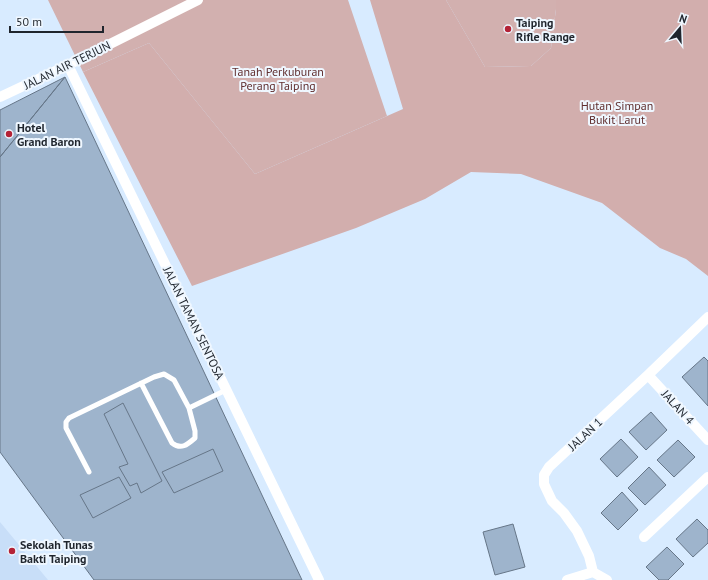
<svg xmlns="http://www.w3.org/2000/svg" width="708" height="580" font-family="'PT Sans',sans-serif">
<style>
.built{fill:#c8def8}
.green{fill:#d2b0af}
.forest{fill:#d2aead}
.building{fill:#9eb4cc;stroke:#667688}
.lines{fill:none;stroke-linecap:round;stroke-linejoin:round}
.lane{stroke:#fff;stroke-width:5}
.street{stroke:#fff;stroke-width:10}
.poi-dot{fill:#b42236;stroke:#eff7ff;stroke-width:1.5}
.labels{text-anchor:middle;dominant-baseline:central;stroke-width:4;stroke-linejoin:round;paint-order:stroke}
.poi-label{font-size:12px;font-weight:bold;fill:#1f252d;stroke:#eff7ff;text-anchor:start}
.street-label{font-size:12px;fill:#1f252d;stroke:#eff7ff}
.park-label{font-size:12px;fill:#612f30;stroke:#eff7ff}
</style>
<rect width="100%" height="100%" fill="#d8ebff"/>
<!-- built -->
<path class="built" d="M0 522 48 580H0Z"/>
<!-- green -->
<path class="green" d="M48 0H348L387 116 255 174 149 43 83 72Z
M446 0H556V9L551 48 531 66 485 67Z"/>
<!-- forest -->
<path class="forest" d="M370 0H446L485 67 531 66 551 48 556 9V0H708V276L686 259 660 248 602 203 521 174 471 172 425 199 356 228 192 286 83 72 149 43 255 174 403 109Z"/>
<!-- building -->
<path class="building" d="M65 77 0 157V110Z
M65 77 302 580H94L0 452V157Z
M704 357 708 361V406L682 377Z
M123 403 162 481 141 493 137 483 130 486 119 467 128 464 104 414Z
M651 412 667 430 646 450 629 432Z
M621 439 638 457 617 477 600 459Z
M678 440 695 457 674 477 657 460Z
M213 449 223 471 174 493 162 472Z
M649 467 666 485 645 505 628 488Z
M119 477 131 498 93 518 80 495Z
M622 492 638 510 618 530 601 513Z
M697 519 708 530V543L693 557 676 539Z
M513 524 525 567 495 575 483 532Z
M667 547 684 564 668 580H659L646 567Z"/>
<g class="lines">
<!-- lane -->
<path class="lane" d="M141 383 172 443C181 450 187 445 195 438V431L189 408
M89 472 66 428V422L69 418 154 377 164 374 174 380 189 408 226 390"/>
<!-- street -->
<path class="street" d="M68 65 319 580
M0 97 68 65 198 0
M648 375 708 440
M644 537 708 477
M593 572 589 556 577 531 564 513 552 501 544 484V475L549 467 648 375 708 317
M567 580 593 572 607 580"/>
</g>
<!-- markers -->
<g class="poi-dot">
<circle cx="508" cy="29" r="4"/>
<circle cx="9" cy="134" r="4"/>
<circle cx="12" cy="551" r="4"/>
</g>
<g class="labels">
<!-- poi labels -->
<g class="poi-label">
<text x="516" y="22">Taiping<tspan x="516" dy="14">Rifle Range</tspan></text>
<text x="17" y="127">Hotel<tspan x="17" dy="14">Grand Baron</tspan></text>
<text x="20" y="544">Sekolah Tunas<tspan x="20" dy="14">Bakti Taiping</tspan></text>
</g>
<!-- street labels -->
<g class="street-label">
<text transform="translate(67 65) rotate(-26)">JALAN AIR TERJUN</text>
<text transform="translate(194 323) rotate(64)">JALAN TAMAN SENTOSA</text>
<text transform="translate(678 407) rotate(48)">JALAN 4</text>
<text transform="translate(585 434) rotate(-43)">JALAN 1</text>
</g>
<!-- park labels -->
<g class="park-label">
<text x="278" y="71">Tanah Perkuburan<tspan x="278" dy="14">Perang Taiping</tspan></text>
<text x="617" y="105">Hutan Simpan<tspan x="617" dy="14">Bukit Larut</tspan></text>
</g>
</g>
<!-- north arrow -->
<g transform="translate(680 28) rotate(19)" stroke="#eff7ff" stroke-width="3" paint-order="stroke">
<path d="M0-3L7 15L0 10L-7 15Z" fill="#1f252d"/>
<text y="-6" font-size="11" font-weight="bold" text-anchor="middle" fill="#1f252d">N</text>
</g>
<!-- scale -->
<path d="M10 26v6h93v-6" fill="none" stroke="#1f252d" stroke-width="2"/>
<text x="16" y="26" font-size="12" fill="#1f252d" stroke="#eff7ff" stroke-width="3" paint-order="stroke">50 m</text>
</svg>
